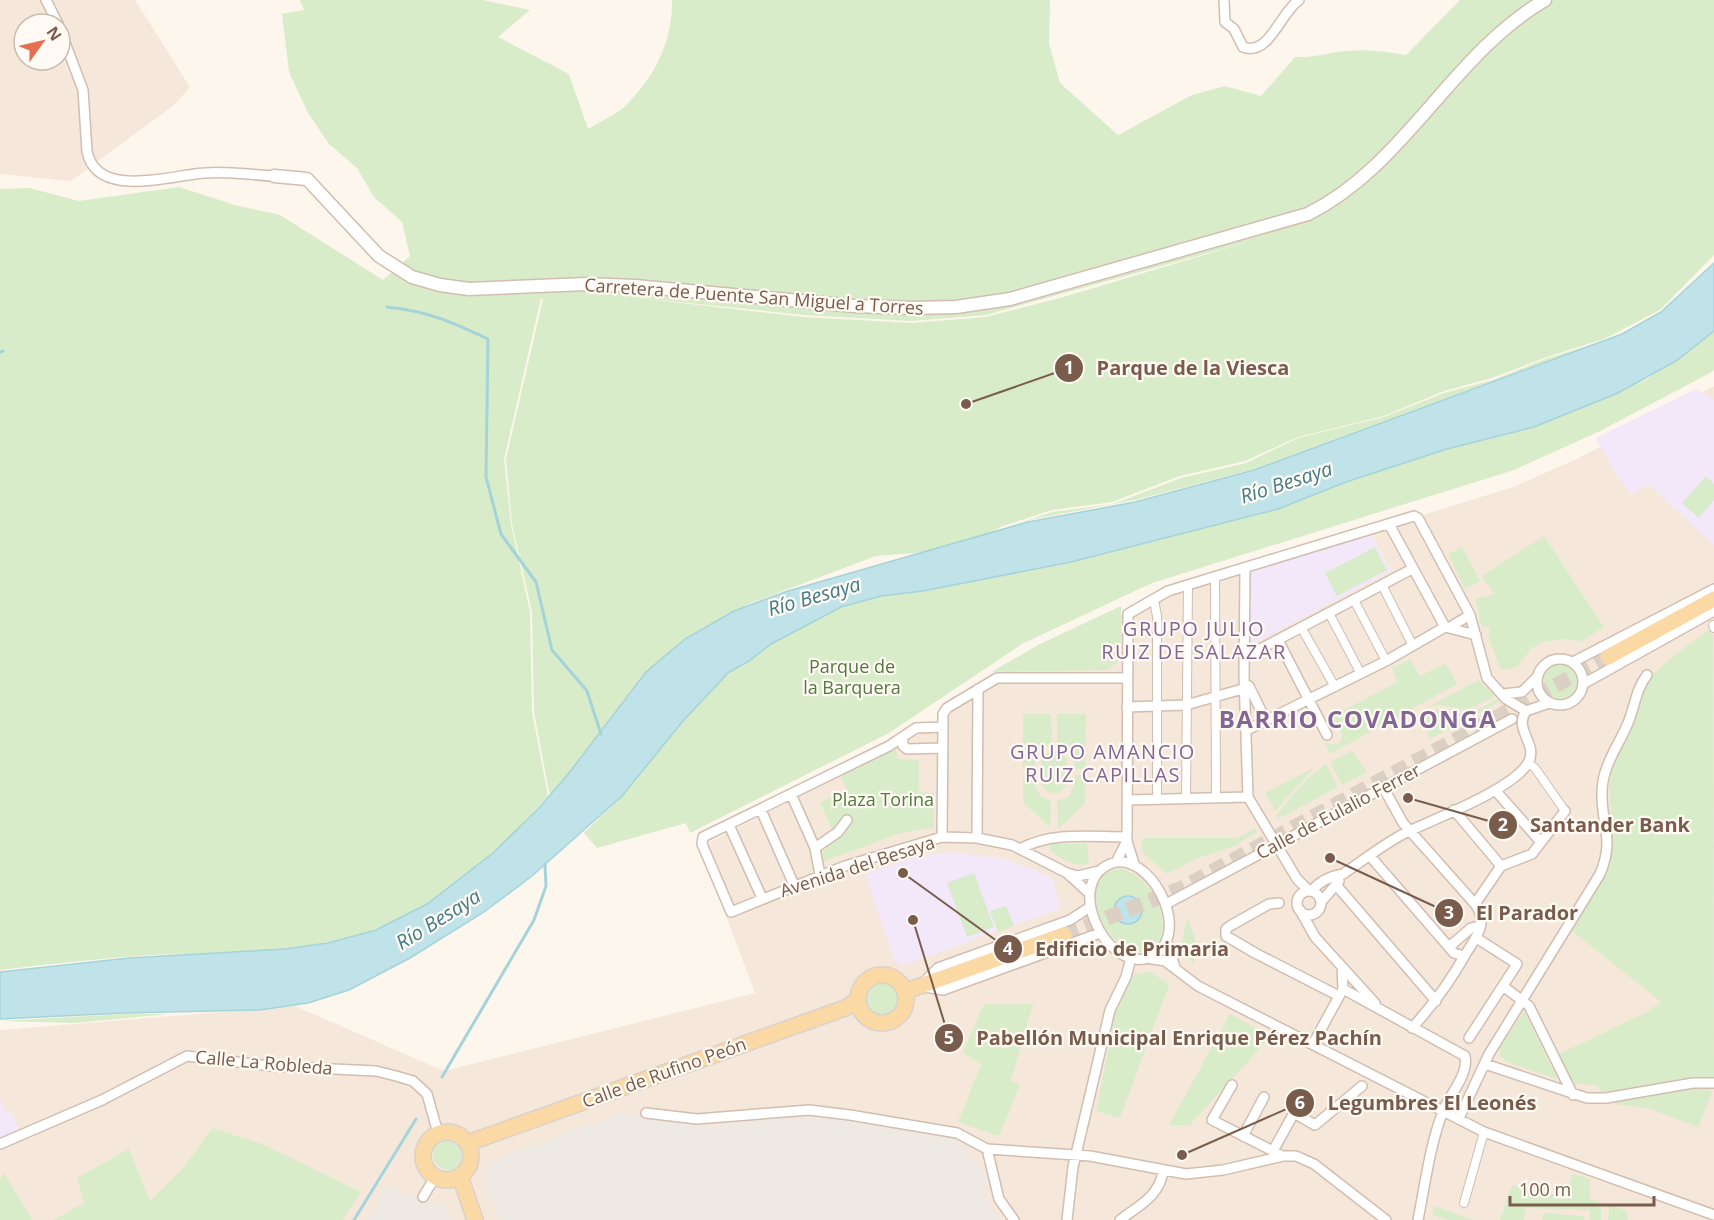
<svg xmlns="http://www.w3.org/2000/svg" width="1714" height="1220" font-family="'Open Sans',sans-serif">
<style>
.residential{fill:#f5e8da;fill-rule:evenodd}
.industrial{fill:#efe9e4}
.education{fill:#f3e8fa}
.green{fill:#d8ecc9;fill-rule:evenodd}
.water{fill:#bfe3e8;stroke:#a5d3da;stroke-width:1.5}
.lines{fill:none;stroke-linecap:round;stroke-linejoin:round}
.stream{stroke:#a5d3da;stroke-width:3}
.primary-tunnel{stroke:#dcd0c4;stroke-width:15;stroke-dasharray:15 8;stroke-linecap:butt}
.pedestrian-casing{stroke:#d1beb0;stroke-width:10}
.minor-casing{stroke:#d1beb0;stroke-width:12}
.tertiary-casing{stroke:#d1beb0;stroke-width:15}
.primary-casing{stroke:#dad1cd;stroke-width:18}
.pedestrian{stroke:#fff;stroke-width:8}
.minor{stroke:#fff;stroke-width:9}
.tertiary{stroke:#fff;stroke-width:12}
.primary{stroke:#fbd9a5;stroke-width:15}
.labels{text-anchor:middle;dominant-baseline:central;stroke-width:4.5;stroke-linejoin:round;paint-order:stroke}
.street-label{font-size:18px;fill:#7a5c4d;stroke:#fffaf3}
.park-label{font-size:18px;fill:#537a41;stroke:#fffaf3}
.water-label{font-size:20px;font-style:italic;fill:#437c86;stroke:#fffaf3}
.neighbourhood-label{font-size:20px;letter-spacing:1.5px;fill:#846695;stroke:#fffaf3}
.district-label{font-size:24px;font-weight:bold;letter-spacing:1.5px;fill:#846695;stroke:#fffaf3}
.leader{fill:none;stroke:#7a5c4d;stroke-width:2}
.callout-dot{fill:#7a5c4d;stroke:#fffaf3;stroke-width:2}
.mark-label{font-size:18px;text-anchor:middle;font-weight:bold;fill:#fff}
.callout-label{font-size:20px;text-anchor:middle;font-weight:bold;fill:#7a5c4d;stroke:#fffaf3;stroke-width:4.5;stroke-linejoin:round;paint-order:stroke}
</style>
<rect width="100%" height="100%" fill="#fdf6ec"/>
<!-- residential -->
<path class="residential" d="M0 0H135L190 87 174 105 71 181 0 174ZM24 24H60V60H24Z
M1714 386V1220H0V1030L295 1006 444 1071 755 993 700 847 893 749 931 727 1016 665 1136 607 1166 595 1513 487 1579 458Z"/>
<!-- industrial -->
<path class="industrial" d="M621 1113 707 1126 810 1115 952 1139 963 1144 983 1169 988 1179 989 1207 1003 1220H499L486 1191V1169L504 1156Z
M386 1186 447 1207 452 1220H368Z"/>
<!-- education -->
<path class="education" d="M1696 389 1714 399V545L1648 484 1631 494 1615 473 1596 438Z
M1371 534 1391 571 1255 643 1250 640 1249 576 1254 571Z
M950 852 1001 858 1035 870 1053 880 1061 908 904 965 895 962 865 874 921 856Z
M0 1099 6 1113 11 1111 20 1131 0 1140Z"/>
<!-- green -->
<path class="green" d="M300 0H483L530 10 498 37 569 74 588 129C599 122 614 116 624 107 654 79 673 41 672 0H1050L1049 43 1060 83 1118 135 1192 95 1225 86 1261 96 1295 57C1314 58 1330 52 1348 51 1367 49 1387 52 1406 55L1460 0H1714V255L1660 310 1604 339 1547 357 1492 378 1444 391 1384 416 1298 437 1245 461 1180 476 1112 502 1052 510 1003 526 953 550 876 556 746 605 707 639 552 808 534 712 532 612 512 524 506 459 543 299 541 298 504 459 511 524 530 612 532 712 548 796C504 846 449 899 386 925 313 955 231 952 153 955 102 958 51 964 0 970V189L29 188 79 201 179 187 235 205 280 215 383 280 410 256 402 222 374 197 357 168 329 144 308 113 289 72 282 14 304 10ZM1251 241 1060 298 986 317 911 323 804 317 621 296 804 315 911 321 986 315Z
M1714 331V370L1710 373 1600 431 1514 470 1152 583 1022 644 889 733 690 833 686 823 597 848 584 833 622 796 683 721 729 672 749 661 771 644 841 607 881 596 923 591 1071 562 1278 509 1346 482 1447 449 1534 427 1618 393 1649 378Z
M1597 343 1254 469 1135 500 1034 519 996 531 1052 512 1113 504 1181 478 1246 463 1298 438 1384 417 1444 393 1493 380 1548 358Z
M1706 476 1714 484V500L1699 518 1682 503Z
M1544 536 1604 627 1582 641 1563 639 1542 642 1531 649 1517 667 1501 670 1487 634 1490 633 1488 626 1482 627 1475 599 1494 594 1482 576Z
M1375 547 1387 570 1337 596 1325 573Z
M1462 547 1480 581 1465 589 1448 554Z
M1121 606V659L1108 670 991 672 1040 644Z
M1713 628 1714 1077H1694L1600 1093 1598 1086 1573 1083 1559 1054 1645 1013 1661 1002 1571 930C1588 904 1606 879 1611 848 1615 825 1607 802 1610 779 1613 752 1631 704 1647 681 1655 670 1701 634 1713 628Z
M1410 659 1420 676 1446 663 1457 684 1330 754 1324 742 1336 745 1342 740V733L1337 727 1326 726 1322 722 1397 682 1392 668Z
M1543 682a17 17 0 1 1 34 0a17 17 0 1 1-34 0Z
M1478 680 1495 696 1467 710 1441 705 1428 707Z
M1497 699 1499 702 1430 739 1420 715C1440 705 1443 713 1462 714 1473 715 1487 704 1497 699Z
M1023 714H1051L1052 743 1037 753 1034 769H1023Z
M1057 714H1086L1085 769H1075C1074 756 1072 746 1057 743Z
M896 748 898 759 919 760V792L934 793V827L901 833 822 862 824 850 836 838 820 803 847 789 841 776Z
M1051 750 1059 751 1067 759 1066 786 1057 794 1046 791 1041 784 1042 758Z
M1352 751 1367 772 1342 785 1330 762Z
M1326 764 1338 787 1278 819 1276 815 1306 780Z
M1314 768 1275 811 1265 793Z
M1023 775H1034C1034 789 1038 797 1051 801L1050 828 1023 802Z
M1075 775H1085V803L1058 829 1057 800 1068 798 1074 786Z
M1255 829 1257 831 1237 845 1196 859 1167 874 1142 852V841L1145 838H1237Z
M1051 844H1087L1089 862 1084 865C1072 864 1054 858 1049 846Z
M1123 869C1150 877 1170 913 1160 940L1145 952C1100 954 1072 869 1123 869Z
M974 873 994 927 967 937 947 883Z
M1006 906 1014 926 998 932 990 911Z
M1187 919C1195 935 1200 947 1193 964L1180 949Z
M1151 972 1169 985 1120 1118 1096 1111 1118 999 1132 975Z
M866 999a17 17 0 1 1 34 0a17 17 0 1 1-34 0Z
M984 1004H1033L1011 1081 1020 1085 999 1136 958 1122 981 1065 963 1052Z
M1524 1011 1557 1078 1556 1079 1509 1063 1500 1056V1048Z
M124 1014H169L74 1023 0 1021Z
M1230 1014 1271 1036 1189 1126 1169 1125Z
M1691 1087H1710L1712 1093 1698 1127 1648 1108 1614 1104 1615 1099Z
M212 1128 262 1144 361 1192 343 1220H53L84 1203 77 1178 129 1149 150 1201 185 1166Z
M433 1154a16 16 0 1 1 32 0a16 16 0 1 1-32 0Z
M4 1173 32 1220H0V1178Z
M1573 1174 1590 1179V1198L1601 1202V1220H1590V1210L1525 1208 1524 1220H1500L1511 1188 1514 1185 1565 1197 1567 1190 1558 1188 1560 1184 1568 1187Z
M1609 1205 1625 1210 1628 1220H1608Z
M1434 1206 1473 1220H1449L1432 1215Z
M1543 1213 1584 1216V1220H1542Z"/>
<!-- water -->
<path class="water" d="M1714 263V331L1676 361 1618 393 1534 427 1447 449 1346 482 1278 509 1071 562 923 591 881 596 841 607 771 644 749 661 729 672 683 721 622 796 532 876 484 912 410 958 349 990 308 1003 259 1010 124 1013 0 1019V972L129 958 285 949 328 943 376 930 427 904 493 853 539 808 569 773 646 672 685 639 734 611 788 591 1028 522 1135 502 1254 470 1622 334 1661 312Z
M1114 910a14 14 0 1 1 28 0a14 14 0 1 1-28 0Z"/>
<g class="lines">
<!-- stream -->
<path class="stream" d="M387 307C427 311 452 322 488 339L486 477 501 534 536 582 552 650 587 691 601 734
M0 352 3 351
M442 1077 534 920 546 886 545 864
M354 1220 416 1119"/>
<!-- primary-tunnel -->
<path class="primary-tunnel" d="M1064 935 1182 888 1608 657"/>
<defs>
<path id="pedestrian" d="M1215 578 1216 798
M1382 585 1413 646
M1154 600 1157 616V799
M1354 600 1386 661
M1329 613 1361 674
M1713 625 1714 628
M1301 627 1335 687
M1528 763 1535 768 1565 811
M1186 798 1188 585
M1464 1203 1484 1132"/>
<path id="minor" d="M46 0 58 24
M1224 0 1225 22 1234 29 1243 47C1269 57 1280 13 1299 0
M60 29 83 90 87 151C96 200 171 175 205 173 227 171 251 175 274 176
M1389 524 1445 627
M1245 570 1244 675 1248 797 1297 879 1309 891
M1450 627 1470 615
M1278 640 1327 735
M1245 657 1412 569
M1537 682a23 23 0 1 1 46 0a23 23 0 1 1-46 0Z
M1573 662 1714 589
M1583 684 1714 611
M1249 686 1266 721
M1503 694 1522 692 1537 677
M1127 707 1186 705 1246 688
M1526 711 1549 703
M943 727 916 728 889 746 703 837 702 844 731 912 845 866 942 837 977 838 1012 845 1067 873 1078 876 1099 871
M1247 730 1386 661 1445 627 1476 635
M903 737V746L907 749 942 748
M1383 787 1403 823 1475 904C1490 923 1474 940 1465 955 1450 982 1433 1005 1412 1028
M1495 790 1540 841
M791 794 815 848 820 875
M1128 800 1248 797
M761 810 794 885
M1454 810 1501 866
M729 825 762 898
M942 837 943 727V714L947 708 997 678H1126
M977 838 978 689
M815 848 838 832 847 820
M1020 849C1052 831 1091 837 1127 837
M1370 856 1454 953 1464 956
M1116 862C1157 857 1194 942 1148 958 1105 972 1060 877 1116 862Z
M1116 862 1127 841
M1134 864 1127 841 1128 614 1168 591 1414 516 1418 518 1470 615 1487 678 1506 699 1526 711
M1067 873 1089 893
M1337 886 1436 1001
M1311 891C1320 881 1330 876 1343 874 1364 860 1386 842 1409 831 1437 818 1513 789 1528 763 1539 744 1513 730 1526 711
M1297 903a12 12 0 1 1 24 0a12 12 0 1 1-24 0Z
M1321 902 1339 881
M1279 903 1269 904 1230 926 1226 929V936L1255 953 1339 996
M1166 904 1512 719
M1475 904 1501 866 1532 854 1565 811
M1300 910 1315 937 1375 1003
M1167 942 1175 967
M1449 947 1471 928 1479 926
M1147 958 1165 961 1198 986 1484 1132 1714 1215
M925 981 938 968 1070 920 1090 907
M1503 986 1529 1006 1573 1095
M925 987 943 990 1100 933
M1343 989 1465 1056C1469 1075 1449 1095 1443 1111 1430 1145 1425 1184 1418 1220
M1469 1038 1517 964 1478 939
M1313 1044 1343 989 1342 967
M1485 1064 1587 1098H1606L1693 1083H1714
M1232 1085 1212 1120 1279 1154
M646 1113 697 1119 809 1110 850 1115 957 1133 987 1149 1090 1156 1186 1174 1223 1170 1283 1156H1296L1314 1164 1386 1220
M1459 1118 1489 1054 1600 874C1615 838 1601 826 1602 792 1602 766 1619 745 1628 723 1635 706 1636 689 1647 675
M1243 1136 1264 1097
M0 1144 102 1100 187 1056 270 1066 376 1071 396 1076 413 1081 427 1094 438 1133
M987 1149 999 1199 1014 1220
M1273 1151 1294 1113 1315 1125 1362 1086
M423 1197 435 1177
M1067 1220 1073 1167 1110 1010 1126 977 1131 958
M1120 1220C1138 1206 1160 1196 1163 1171"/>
<path id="tertiary" d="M274 176 307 179 379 256 412 277 440 285 469 289 586 284 635 286 855 306 912 308 956 307 1010 299 1308 214C1405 166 1452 54 1545 0"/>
<path id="primary" d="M1608 657 1714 599
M858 999a24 24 0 1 1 48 0a24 24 0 1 1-48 0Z
M906 991 1064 935
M423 1156a24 24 0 1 1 48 0a24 24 0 1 1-48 0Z
M468 1143 845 1008 858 1000
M460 1176 475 1220"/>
</defs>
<!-- pedestrian casing -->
<use href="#pedestrian" class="pedestrian-casing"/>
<!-- minor casing -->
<use href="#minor" class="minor-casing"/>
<!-- tertiary casing -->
<use href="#tertiary" class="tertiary-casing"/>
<!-- primary casing -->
<use href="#primary" class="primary-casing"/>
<!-- pedestrian -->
<use href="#pedestrian" class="pedestrian"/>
<!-- minor -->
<use href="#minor" class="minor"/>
<!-- tertiary -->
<use href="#tertiary" class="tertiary"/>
<!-- primary -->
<use href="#primary" class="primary"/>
</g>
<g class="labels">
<!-- street labels -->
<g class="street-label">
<text transform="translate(754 296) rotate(4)">Carretera de Puente San Miguel a Torres</text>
<text transform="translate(1338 811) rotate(-28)">Calle de Eulalio Ferrer</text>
<text transform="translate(857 866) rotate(-18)">Avenida del Besaya</text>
<text transform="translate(264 1062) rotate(5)">Calle La Robleda</text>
<text transform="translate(664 1072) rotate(-20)">Calle de Rufino Peón</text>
</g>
<!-- park labels -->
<g class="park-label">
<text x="852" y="666">Parque de<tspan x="852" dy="21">la Barquera</tspan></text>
<text x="883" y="799">Plaza Torina</text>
</g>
<!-- water labels -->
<g class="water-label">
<text transform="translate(1286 482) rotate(-18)">Río Besaya</text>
<text transform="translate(814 596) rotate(-16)">Río Besaya</text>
<text transform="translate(438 919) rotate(-32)">Río Besaya</text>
</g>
<!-- neighbourhood labels -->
<g class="neighbourhood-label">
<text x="1194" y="628">GRUPO JULIO<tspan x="1194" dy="23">RUIZ DE SALAZAR</tspan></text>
<text x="1103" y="751">GRUPO AMANCIO<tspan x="1103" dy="23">RUIZ CAPILLAS</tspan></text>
</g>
<!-- district labels -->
<g class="district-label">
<text x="1358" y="718">BARRIO COVADONGA</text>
</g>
</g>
<!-- callouts -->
<path class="leader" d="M966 404L1069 368M1408 798L1503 825M1330 858L1449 913M903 873L1008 949M913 920L949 1038M1182 1155L1300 1103"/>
<g class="callout-dot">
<circle cx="966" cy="404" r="6"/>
<circle cx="1408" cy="798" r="6"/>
<circle cx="1330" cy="858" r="6"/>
<circle cx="903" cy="873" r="6"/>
<circle cx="913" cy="920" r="6"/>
<circle cx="1182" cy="1155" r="6"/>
<circle cx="1069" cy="368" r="15"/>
<circle cx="1503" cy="825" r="15"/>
<circle cx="1449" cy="913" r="15"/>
<circle cx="1008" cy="949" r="15"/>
<circle cx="949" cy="1038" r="15"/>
<circle cx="1300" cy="1103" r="15"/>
</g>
<g class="mark-label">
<text x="1069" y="374">1</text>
<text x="1503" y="831">2</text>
<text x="1449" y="919">3</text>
<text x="1008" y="955">4</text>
<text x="949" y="1044">5</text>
<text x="1300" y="1109">6</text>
</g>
<g class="callout-label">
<text x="1193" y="375">Parque de la Viesca</text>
<text x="1610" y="832">Santander Bank</text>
<text x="1527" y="920">El Parador</text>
<text x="1132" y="956">Edificio de Primaria</text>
<text x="1179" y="1045">Pabellón Municipal Enrique Pérez Pachín</text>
<text x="1432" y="1110">Legumbres El Leonés</text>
</g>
<!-- north arrow -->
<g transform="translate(42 42) rotate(56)"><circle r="28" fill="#fffaf3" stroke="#cabbb1" stroke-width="1.5"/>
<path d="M0-4.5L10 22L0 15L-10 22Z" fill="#e76f51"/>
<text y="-9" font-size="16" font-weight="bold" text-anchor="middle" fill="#7a5c4d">N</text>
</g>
<!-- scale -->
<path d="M1510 1196v9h144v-9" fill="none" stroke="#7a5c4d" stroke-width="3"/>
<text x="1519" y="1196" font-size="18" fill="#7a5c4d" stroke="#fffaf3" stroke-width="4.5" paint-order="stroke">100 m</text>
</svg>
